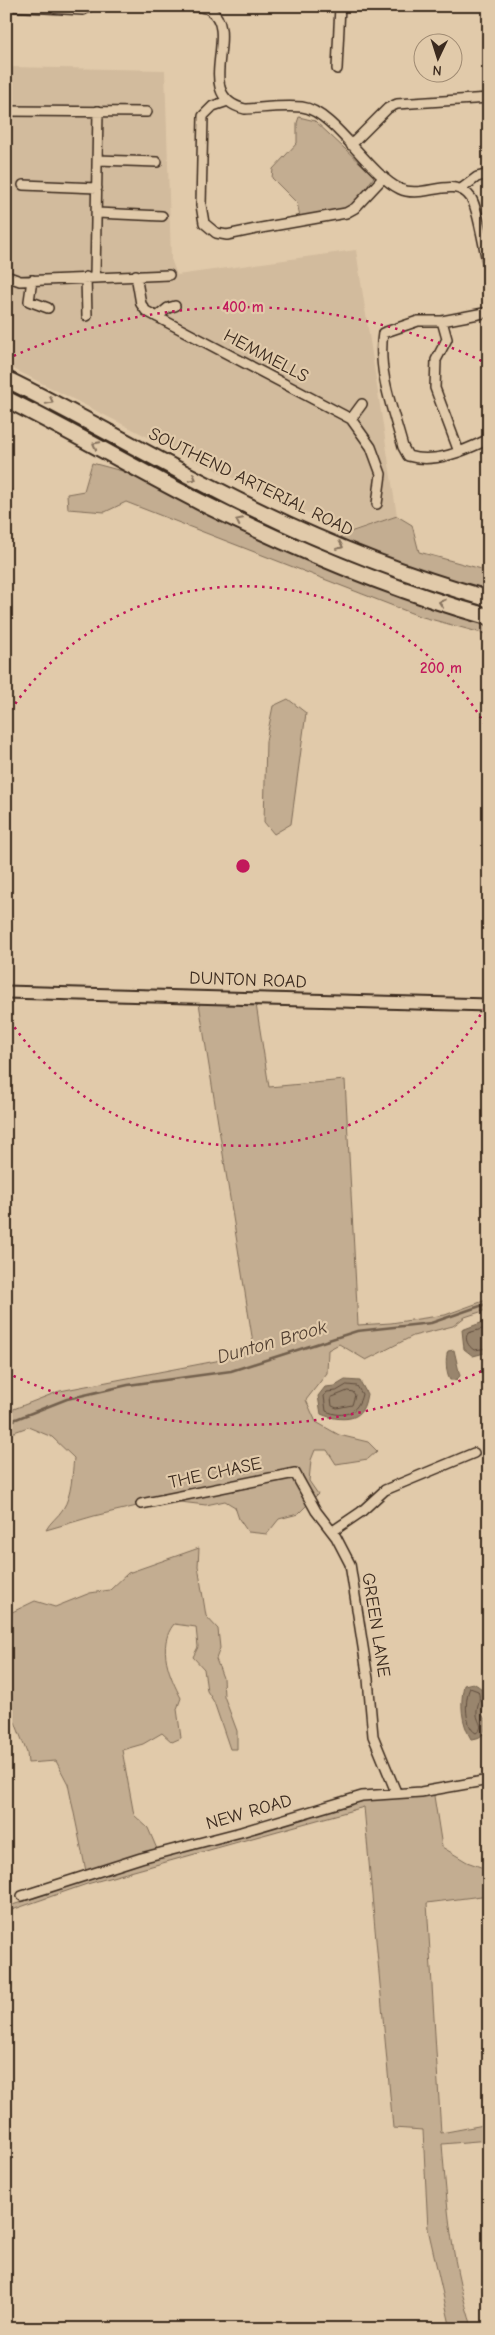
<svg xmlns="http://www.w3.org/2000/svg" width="495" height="2335" font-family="'Comic Neue',sans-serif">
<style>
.built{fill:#d2bb9d}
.green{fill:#c3ad91;stroke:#7f6c58}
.water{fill:#99856d;stroke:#73614d}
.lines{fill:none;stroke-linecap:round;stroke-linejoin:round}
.shore{stroke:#614e3e;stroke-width:1}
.stream{stroke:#73614d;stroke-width:2.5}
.minor-casing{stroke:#3b2a1e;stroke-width:12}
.tertiary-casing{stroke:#3b2a1e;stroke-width:15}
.trunk-casing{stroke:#3b2a1e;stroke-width:19}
.minor{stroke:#e1caaa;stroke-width:9}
.tertiary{stroke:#e1caaa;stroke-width:11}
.trunk{stroke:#e1caaa;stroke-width:15}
.oneway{stroke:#86725d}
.ring{fill:none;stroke:#c2185b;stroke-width:2.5;stroke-dasharray:2.5 5}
.labels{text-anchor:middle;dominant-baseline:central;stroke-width:4.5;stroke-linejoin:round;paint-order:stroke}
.street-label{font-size:18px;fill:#3b2a1e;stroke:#e1caaa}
.water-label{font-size:19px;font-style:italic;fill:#4e3c2e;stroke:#e1caaa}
.centre{fill:#c2185b;stroke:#e1caaa;stroke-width:2.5}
.ring-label{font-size:15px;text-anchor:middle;font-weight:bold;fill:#c2185b;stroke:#e1caaa;stroke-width:4.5;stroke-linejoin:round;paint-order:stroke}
</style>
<rect width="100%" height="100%" fill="#e1caaa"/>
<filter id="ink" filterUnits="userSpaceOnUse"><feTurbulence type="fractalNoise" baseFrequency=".02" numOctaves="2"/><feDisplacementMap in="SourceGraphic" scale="10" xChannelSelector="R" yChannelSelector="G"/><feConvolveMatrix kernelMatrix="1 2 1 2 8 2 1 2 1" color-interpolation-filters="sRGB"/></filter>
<g filter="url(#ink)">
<!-- built -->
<path class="built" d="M6 67 165 70 171 259 177 275 356 250 397 516 348 531 187 457 6 365Z"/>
<!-- green -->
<path class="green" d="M299 117 315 121 374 176C373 180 369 182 368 186 357 213 325 213 300 217L297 203 272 178 273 169 297 143V123Z
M92 463 122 471 308 558 347 533 397 516 412 525 419 552 489 571V635L419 616 126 502 105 512 68 509 67 494 84 491Z
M288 699 306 713 291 824 274 834 264 822 266 741 273 706Z
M198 997 255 998 269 1087 345 1080 358 1325 391 1323 445 1315 489 1299V1309L465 1317 453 1326 413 1336 366 1360 339 1344 328 1350 327 1373 306 1400 316 1422 339 1435 368 1442 377 1451 368 1459 336 1464 327 1450H315L311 1460 309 1481 318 1494 298 1514 279 1519 267 1534 248 1532 239 1519 235 1507 225 1501 206 1505 163 1500 94 1516 46 1530C50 1522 58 1517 63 1509 72 1495 72 1474 74 1458L52 1437 28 1427 6 1435V1412L60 1391 216 1361 254 1349Z
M199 1548 198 1566 206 1616 218 1629 220 1648 216 1659 223 1678 224 1696 237 1731V1749H230L214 1702 207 1691 204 1669 193 1657 198 1647 196 1627 174 1624C156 1646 170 1677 181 1698L177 1709 181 1738 172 1742 162 1733 143 1744 122 1750 134 1815 148 1828 157 1849 153 1854 362 1796 435 1789 434 1796 442 1847 467 1862 489 1870V1895L427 1903 441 2133 489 2124V2140L442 2144C447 2206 452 2269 473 2329H451L428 2229 423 2130 393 2128 364 1807 87 1884 6 1912V1907L50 1893 87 1876 68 1784 56 1761 28 1763 27 1753 15 1722 6 1720V1615L35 1601 55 1607 90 1593 110 1590 128 1573Z"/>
<!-- water -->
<path class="water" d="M486 1321 489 1322V1352L473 1356 464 1349 462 1330Z
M454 1350 460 1376 456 1380H450C446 1374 445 1358 448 1351Z
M345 1380 360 1381 367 1394C366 1399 365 1405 362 1410 355 1423 332 1419 321 1414L318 1396 325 1387 335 1386Z
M473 1683C490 1692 485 1698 482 1714L487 1723C484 1734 483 1738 471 1739 461 1722 460 1703 464 1685Z"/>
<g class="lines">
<!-- shore -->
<path class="shore" d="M489 1327 468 1333C464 1339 468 1346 474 1350L489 1348
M347 1385 357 1386 362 1394C358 1413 344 1419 326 1411L324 1396 327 1392 336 1391Z
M348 1391 353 1392 355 1395 352 1405 337 1408 332 1406 331 1398Z
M470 1688 478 1691C482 1701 476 1706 477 1715 478 1723 485 1727 476 1733 465 1728 464 1698 470 1688Z"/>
<!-- stream -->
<path class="stream" d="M6 1423 67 1399 128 1385 231 1371 357 1331 431 1323 489 1303"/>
<defs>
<path id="minor" d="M8 6 83 10 90 6
M188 6C195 7 204 6 210 10 242 32 191 96 245 109 263 108 284 105 302 107 334 111 368 174 400 189 423 200 454 174 471 198 478 207 486 258 489 272
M337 69 340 6
M228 101 213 106 203 116 201 205 204 223 216 233 227 235 261 228 346 213 355 208 384 177
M6 111 147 112
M351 145 388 108 397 104 489 98
M98 160 157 162
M23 185 97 188
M461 189 477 177 489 174
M97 213 162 216
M136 275 141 304 146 311 351 419 371 447 381 474 377 504
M6 276 20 281 169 275
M95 276 98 111
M86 277 87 316
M32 280 29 301 48 308
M489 312 442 321H418L383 333C377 371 393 410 403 447L408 456C435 464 464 451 489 439
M157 317 168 308 175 306
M442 321 447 339 436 360 435 388 459 452
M351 419 362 404
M6 492V494
M141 1504 295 1473 316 1511 336 1537 350 1564 368 1679 373 1736 396 1792
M333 1531 361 1512 385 1490 474 1453
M22 1896 141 1858 241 1832 362 1796 421 1792 489 1780"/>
<path id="tertiary" d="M6 992 489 1005"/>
<path id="trunk" d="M6 379C76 413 142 452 211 487 299 533 393 572 489 599
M6 399C73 432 137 470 204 504 295 549 390 589 489 617"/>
</defs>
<!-- minor casing -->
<use href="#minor" class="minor-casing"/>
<!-- tertiary casing -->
<use href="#tertiary" class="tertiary-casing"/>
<!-- trunk casing -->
<use href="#trunk" class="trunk-casing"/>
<!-- minor -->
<use href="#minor" class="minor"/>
<!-- tertiary -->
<use href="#tertiary" class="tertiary"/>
<!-- trunk -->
<use href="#trunk" class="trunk"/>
</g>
<!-- one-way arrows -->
<defs><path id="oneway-chevron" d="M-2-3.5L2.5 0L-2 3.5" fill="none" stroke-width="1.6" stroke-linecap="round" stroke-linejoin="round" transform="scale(1.25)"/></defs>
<g class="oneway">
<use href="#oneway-chevron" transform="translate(50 401) rotate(27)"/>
<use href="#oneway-chevron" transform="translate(96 445) rotate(-152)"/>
<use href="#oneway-chevron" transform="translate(193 478) rotate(28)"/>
<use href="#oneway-chevron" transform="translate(239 521) rotate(-154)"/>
<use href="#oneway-chevron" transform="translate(340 546) rotate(23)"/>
<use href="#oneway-chevron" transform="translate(442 603) rotate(-162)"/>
</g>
</g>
<!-- distance rings -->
<g class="ring">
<path d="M488 1002A280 280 0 0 1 7 1016M7 716A280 280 0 0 1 488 730"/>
<path d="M488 1368A559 559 0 0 1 7 1373M7 359A559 559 0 0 1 488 364"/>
</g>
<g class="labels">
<!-- street labels -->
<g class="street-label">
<text transform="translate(266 356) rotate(28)">HEMMELLS</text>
<text transform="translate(251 482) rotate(26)">SOUTHEND ARTERIAL ROAD</text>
<text transform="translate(248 980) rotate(2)">DUNTON ROAD</text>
<text transform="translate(215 1473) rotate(-12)">THE CHASE</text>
<text transform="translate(376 1625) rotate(81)">GREEN LANE</text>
<text transform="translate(249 1812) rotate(-16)">NEW ROAD</text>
</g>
<!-- water labels -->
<g class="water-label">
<text transform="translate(272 1342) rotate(-16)">Dunton Brook</text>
</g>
</g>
<circle cx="243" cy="866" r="8" class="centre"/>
<g class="ring-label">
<text x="243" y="312">400 m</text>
<text x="441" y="673">200 m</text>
</g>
<!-- margin -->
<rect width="495" height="2335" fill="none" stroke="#e1caaa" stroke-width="25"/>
<rect x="12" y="12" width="470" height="2310" fill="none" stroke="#3b2a1e" stroke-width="2" filter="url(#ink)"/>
<!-- north arrow -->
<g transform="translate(438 58) rotate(184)"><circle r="24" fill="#e1caaa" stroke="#9f8a72"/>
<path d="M0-4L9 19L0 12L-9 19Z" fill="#3b2a1e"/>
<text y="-8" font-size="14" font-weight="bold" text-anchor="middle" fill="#3b2a1e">N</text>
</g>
</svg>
